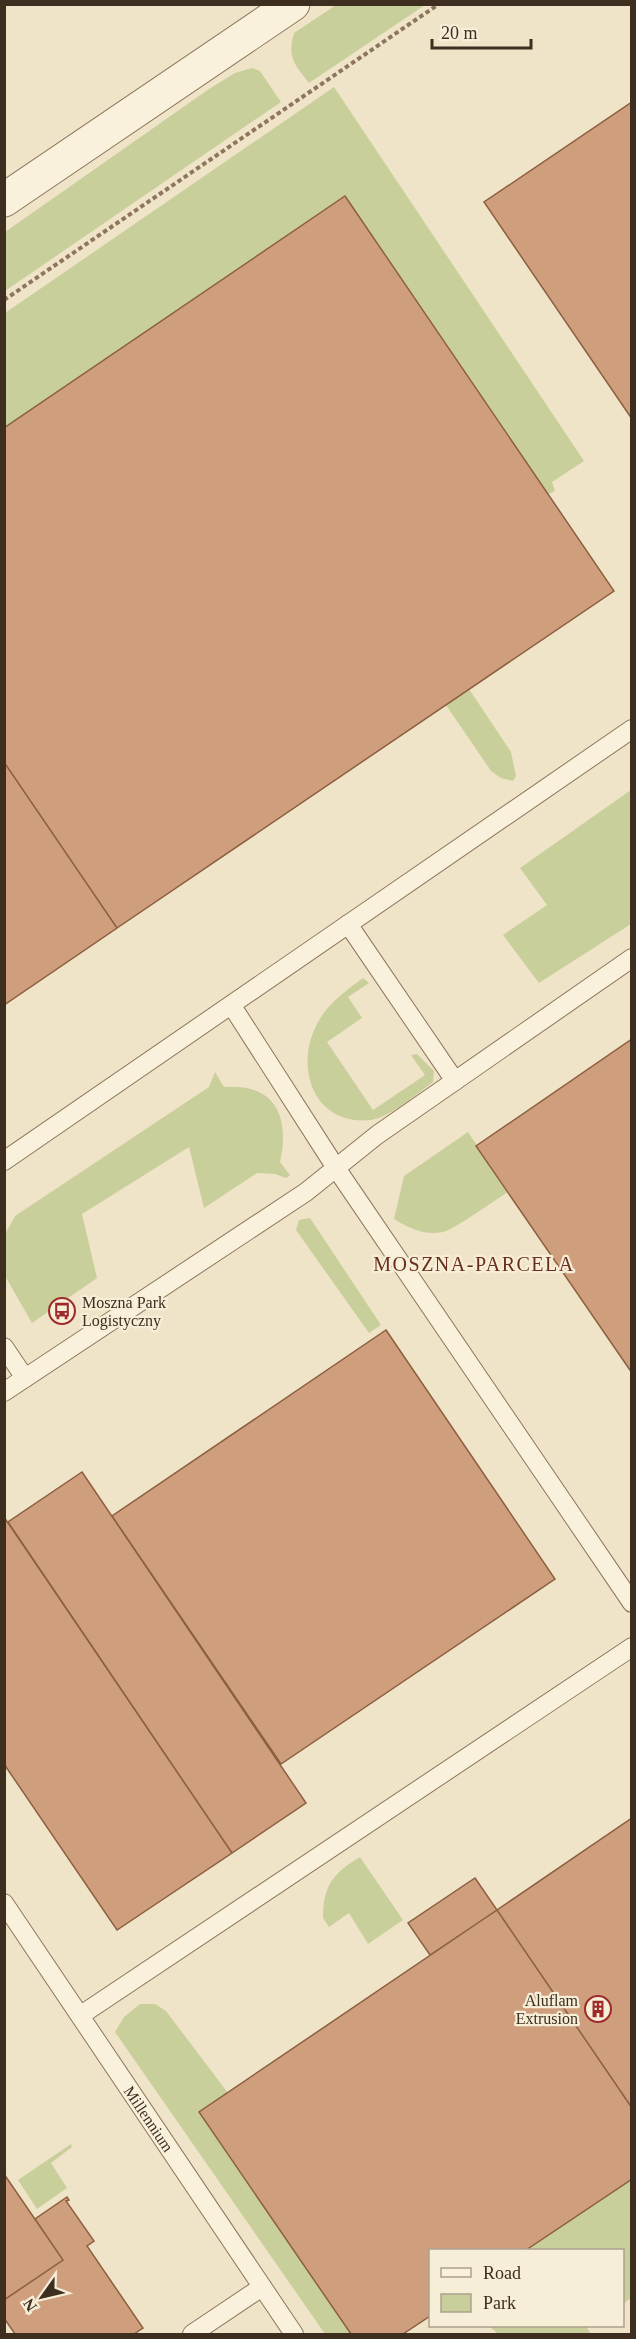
<svg xmlns="http://www.w3.org/2000/svg" width="636" height="2339" font-family="'Times New Roman',serif">
<style>
.green{fill:#c9cf9b}
.building{fill:#cf9f7d;stroke:#8d5f41;stroke-width:1.5}
.lines{fill:none;stroke-linecap:round;stroke-linejoin:round}
.service-casing{stroke:#8d765c;stroke-width:20}
.tertiary-casing{stroke:#8d765c;stroke-width:35}
.path{stroke:#8d765c;stroke-width:4;stroke-dasharray:4.5 3;stroke-linecap:butt}
.service{stroke:#faf1dc;stroke-width:18}
.tertiary{stroke:#faf1dc;stroke-width:33}
.labels{text-anchor:middle;dominant-baseline:central;stroke-width:4.5;stroke-linejoin:round;paint-order:stroke}
.poi-label{font-size:16px;fill:#3d2e20;stroke:#f7eed8;text-anchor:start}
.street-label{font-size:16px;fill:#3d2e20;stroke:#f7eed8}
.quarter-label{font-size:20px;letter-spacing:1.5px;fill:#6b2e1e;stroke:#f7eed8}
</style>
<rect width="100%" height="100%" fill="#f0e4c8"/>
<!-- green -->
<path class="green" d="M336 5V4L425 5 309 83C294 64 287 57 294 33Z
M252 68 260 71 281 102 5 291V232L209 89 235 73Z
M334 87 584 461 552 482 555 491 548 494 345 196 5 428V313Z
M469 689 511 752 516 776 513 781 501 778 491 771 446 705Z
M631 790V924L539 983 503 935 547 905 520 868Z
M363 978 369 983 348 997 362 1018 327 1042 373 1110 425 1075 411 1055 417 1054 434 1071 433 1082C418 1093 389 1118 371 1120 316 1126 294 1071 316 1026 326 1005 344 992 363 978Z
M215 1072 224 1087C276 1083 290 1117 280 1162L290 1175 286 1178 275 1174 257 1173 204 1208 189 1147 82 1214 97 1278 32 1323 5 1276V1234L15 1216 209 1087Z
M468 1132 508 1192C495 1200 455 1229 443 1232 426 1236 408 1228 394 1219L404 1176Z
M310 1218 381 1325 369 1333 296 1230 299 1220Z
M360 1857 403 1920 368 1944 349 1913 329 1927 323 1918C323 1886 333 1873 360 1857Z
M140 2004H155L166 2011 228 2093 199 2112 351 2334H325L115 2032 124 2017Z
M71 2144 72 2147 51 2163 67 2188 37 2209 18 2180Z
M631 2179V2298L623 2304 622 2250H526Z
M489 2326H589L587 2328 591 2334H498Z"/>
<!-- building -->
<path class="building" d="M632 102V419L484 202Z
M345 196 614 591 117 928 4 762V428Z
M4 762 117 928 4 1005Z
M632 1039V1373L476 1146Z
M386 1330 555 1579 281 1764 112 1516Z
M82 1472 306 1803 232 1853 8 1522Z
M4 1517 232 1853 117 1930 4 1764Z
M632 1818V2108L497 1910Z
M475 1878 497 1910 430 1955 408 1923Z
M497 1910 632 2108V2179L526 2250H430V2316L403 2334H351L199 2112Z
M4 2174 63 2260 4 2300Z
M67 2197 69 2200 66 2201 94 2241 87 2246 143 2328 134 2334H15L4 2318V2300L63 2260 35 2219Z"/>
<g class="lines">
<defs>
<g id="service">
<path d="M348 924 455 1081"/>
<path d="M232 1006 336 1168 632 1603"/>
<path d="M4 1161 632 729"/>
<path d="M4 1347 25 1378"/>
<path d="M4 1392 306 1192 377 1135 632 958"/>
<path id="s1" d="M4 1903 294 2334"/>
<path d="M81 2015 632 1647"/>
<path d="M192 2334 262 2287"/>
</g>
<path id="tertiary" d="M4 200 293 4"/>
</defs>
<!-- service casing -->
<use href="#service" class="service-casing"/>
<!-- tertiary casing -->
<use href="#tertiary" class="tertiary-casing"/>
<!-- path -->
<path class="path" d="M4 300 439 4"/>
<!-- service -->
<use href="#service" class="service"/>
<!-- tertiary -->
<use href="#tertiary" class="tertiary"/>
</g>
<!-- icons -->
<defs>
<symbol id="bus-ring" viewBox="-11 -11 22 22"><circle r="9.5" fill="#f7eed8" stroke="#9e2a2b" stroke-width="1.5"/><path d="M-5-6H5V4H4V6H2V4H-2V6H-4V4H-5ZM-3.5-4V0h7V-4ZM-3.5 1.2v1.5H-2V1.2ZM2 1.2v1.5H3.5V1.2Z" fill="#9e2a2b"/></symbol>
<symbol id="building-ring" viewBox="-11 -11 22 22"><circle r="9.5" fill="#f7eed8" stroke="#9e2a2b" stroke-width="1.5"/><path d="M-4-6H4V6H1V3H-1V6H-4ZM-2.5-4.3h1.7v1.8h-1.7ZM.8-4.3h1.7v1.8H.8ZM-2.5-1h1.7V.8h-1.7ZM.8-1h1.7V.8H.8Z" fill="#9e2a2b"/></symbol>
</defs>
<g fill-rule="evenodd">
<use href="#bus-ring" x="47" y="1296" width="30" height="30"/>
<use href="#building-ring" x="583" y="1994" width="30" height="30"/>
</g>
<g class="labels">
<!-- poi labels -->
<g class="poi-label">
<text x="82" y="1302">Moszna Park<tspan x="82" dy="18">Logistyczny</tspan></text>
<text x="578" y="2000" text-anchor="end">Aluflam<tspan x="578" dy="18">Extrusion</tspan></text>
</g>
<!-- street labels -->
<g class="street-label">
<text stroke="none"><textPath href="#s1" startOffset="260">Millennium</textPath></text>
</g>
<!-- quarter labels -->
<g class="quarter-label">
<text x="474" y="1264">MOSZNA-PARCELA</text>
</g>
</g>
<!-- border -->
<rect width="636" height="2339" fill="none" stroke="#3d2e20" stroke-width="12"/>
<!-- legend -->
<rect x="429" y="2249" width="195" height="78" fill="#f7eed8" stroke="#ada18e" stroke-width="1.5"/>
<rect x="441" y="2268" width="30" height="9" fill="#faf1dc" stroke="#ada18e" stroke-width="1.5"/>
<text x="483" y="2279" font-size="18" fill="#3d2e20">Road</text>
<rect x="441" y="2294" width="30" height="18" fill="#c9cf9b" stroke="#ada18e" stroke-width="1.5"/>
<text x="483" y="2309" font-size="18" fill="#3d2e20">Park</text>
<!-- north arrow -->
<g transform="translate(42 2297) rotate(236)" stroke="#f7eed8" stroke-width="4.5" paint-order="stroke">
<path d="M0-4.5L10 22L0 15L-10 22Z" fill="#3d2e20"/>
<text y="-9" font-size="16" font-weight="bold" text-anchor="middle" fill="#3d2e20">N</text>
</g>
<!-- scale -->
<path d="M432 39v9h99v-9" fill="none" stroke="#3d2e20" stroke-width="3"/>
<text x="441" y="39" font-size="18" fill="#3d2e20" stroke="#f7eed8" stroke-width="4.5" paint-order="stroke">20 m</text>
</svg>
